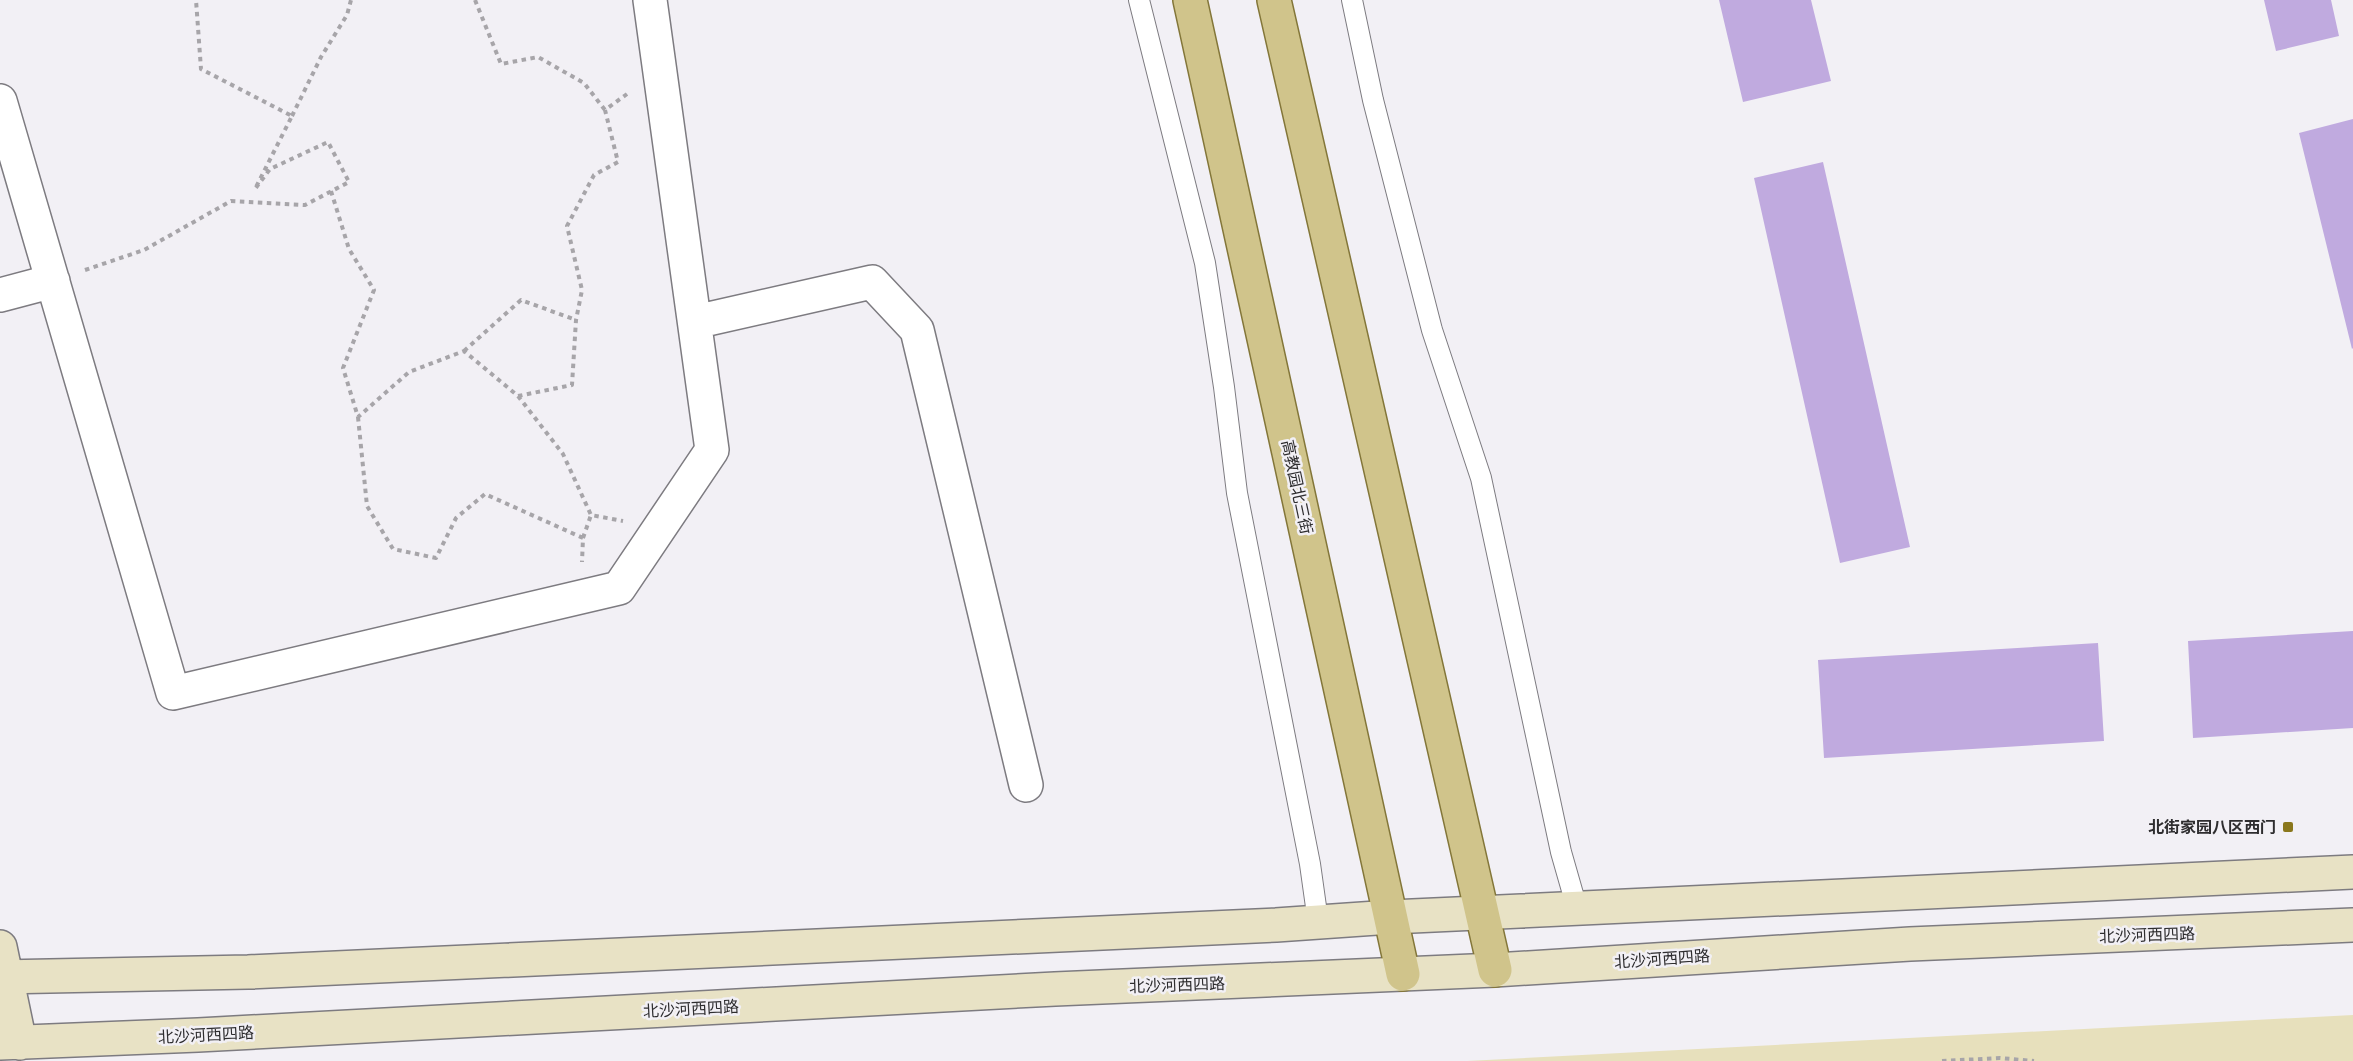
<svg xmlns="http://www.w3.org/2000/svg" width="2353" height="1061" font-family="Raleway,'Noto Sans SC',sans-serif">
<style>
.green{fill:#e7e0bc}
.building{fill:#c0aadf}
.lines{fill:none;stroke-linecap:round;stroke-linejoin:round}
.lane-casing{stroke:#7d7b80;stroke-width:22}
.street-casing{stroke:#7d7b80;stroke-width:36}
.secondary-casing{stroke:#7d7b80;stroke-width:36}
.primary-casing{stroke:#837639;stroke-width:36}
.path{stroke:#a7a5a9;stroke-width:4;stroke-dasharray:4.5 4.5;stroke-linecap:butt}
.lane{stroke:#fff;stroke-width:20}
.street{stroke:#fff;stroke-width:33}
.secondary{stroke:#e8e2c5;stroke-width:33}
.primary{stroke:#d0c48b;stroke-width:33}
.poi-dot{fill:#8a771c;stroke:#f2f0f5;stroke-width:2}
.labels{text-anchor:middle;dominant-baseline:central;stroke-width:5;stroke-linejoin:round;paint-order:stroke}
.street-label{font-size:16px;fill:#2e2d2f;stroke:#f2f0f5}
.poi-label{font-size:16px;font-weight:bold;fill:#2e2d2f;stroke:#f2f0f5;text-anchor:end}
</style>
<rect width="100%" height="100%" fill="#f2f0f5"/>
<!-- green -->
<path class="green" d="M2353 1015V1061H1467Z"/>
<!-- building -->
<path class="building" d="M1719 0H1811L1831 81 1743 102Z
M2264 0H2331L2339 36 2276 51Z
M2353 119V348L2352 349 2299 133Z
M1823 162 1910 547 1840 563 1754 178Z
M2353 631V728L2193 738 2188 641Z
M2098 643 2104 741 1824 758 1818 660Z"/>
<g class="lines">
<defs>
<path id="lane" d="M1139 0 1205 263 1224 387 1237 493 1310 864 1318 921
M1352 0 1373 100 1432 330 1481 478 1561 852 1577 908"/>
<path id="street" d="M0 101 173 693 619 588 712 450 650 0
M0 295 53 281
M695 322 872 282 917 330 1026 785"/>
<path id="secondary" d="M0 947 20 1043
M0 977 248 972 1276 925 1391 917 2353 872
M0 1043 198 1035 1055 989 1495 970 1910 944 2353 925"/>
<path id="primary" d="M1190 0 1403 974
M1274 0 1495 970"/>
</defs>
<!-- lane casing -->
<use href="#lane" class="lane-casing"/>
<!-- street casing -->
<use href="#street" class="street-casing"/>
<!-- secondary casing -->
<use href="#secondary" class="secondary-casing"/>
<!-- primary casing -->
<use href="#primary" class="primary-casing"/>
<!-- path -->
<path class="path" d="M475 0 501 64 538 57 584 83 605 110
M292 116 321 57 347 15 351 0
M331 191 349 249 374 290 343 368 358 417 409 372 464 351 518 396 563 454 591 515 623 521
M85 270 144 250 231 201 305 205 349 182 328 142 270 169 255 189 292 116 201 69 196 0
M464 351 521 300 576 320
M518 396 572 385 576 320 582 290 567 226 594 175 618 162 605 110 627 94
M358 417 367 506 393 549 436 558 456 518 485 494 583 538 582 562
M583 538 591 515
M1942 1061 2000 1058 2034 1061"/>
<!-- lane -->
<use href="#lane" class="lane"/>
<!-- street -->
<use href="#street" class="street"/>
<!-- secondary -->
<use href="#secondary" class="secondary"/>
<!-- primary -->
<use href="#primary" class="primary"/>
</g>
<!-- markers -->
<rect class="poi-dot" x="2282" y="821" width="12" height="12" rx="3"/>
<g class="labels">
<!-- street labels -->
<g class="street-label">
<text transform="translate(1297 487) rotate(78)">高教园北三街</text>
<text transform="translate(2147 935) rotate(-2)">北沙河西四路</text>
<text transform="translate(1662 959) rotate(-4)">北沙河西四路</text>
<text transform="translate(1177 985) rotate(-2)">北沙河西四路</text>
<text transform="translate(691 1009) rotate(-3)">北沙河西四路</text>
<text transform="translate(206 1035) rotate(-3)">北沙河西四路</text>
</g>
<!-- poi labels -->
<g class="poi-label">
<text x="2276" y="827">北街家园八区西门</text>
</g>
</g>
</svg>
